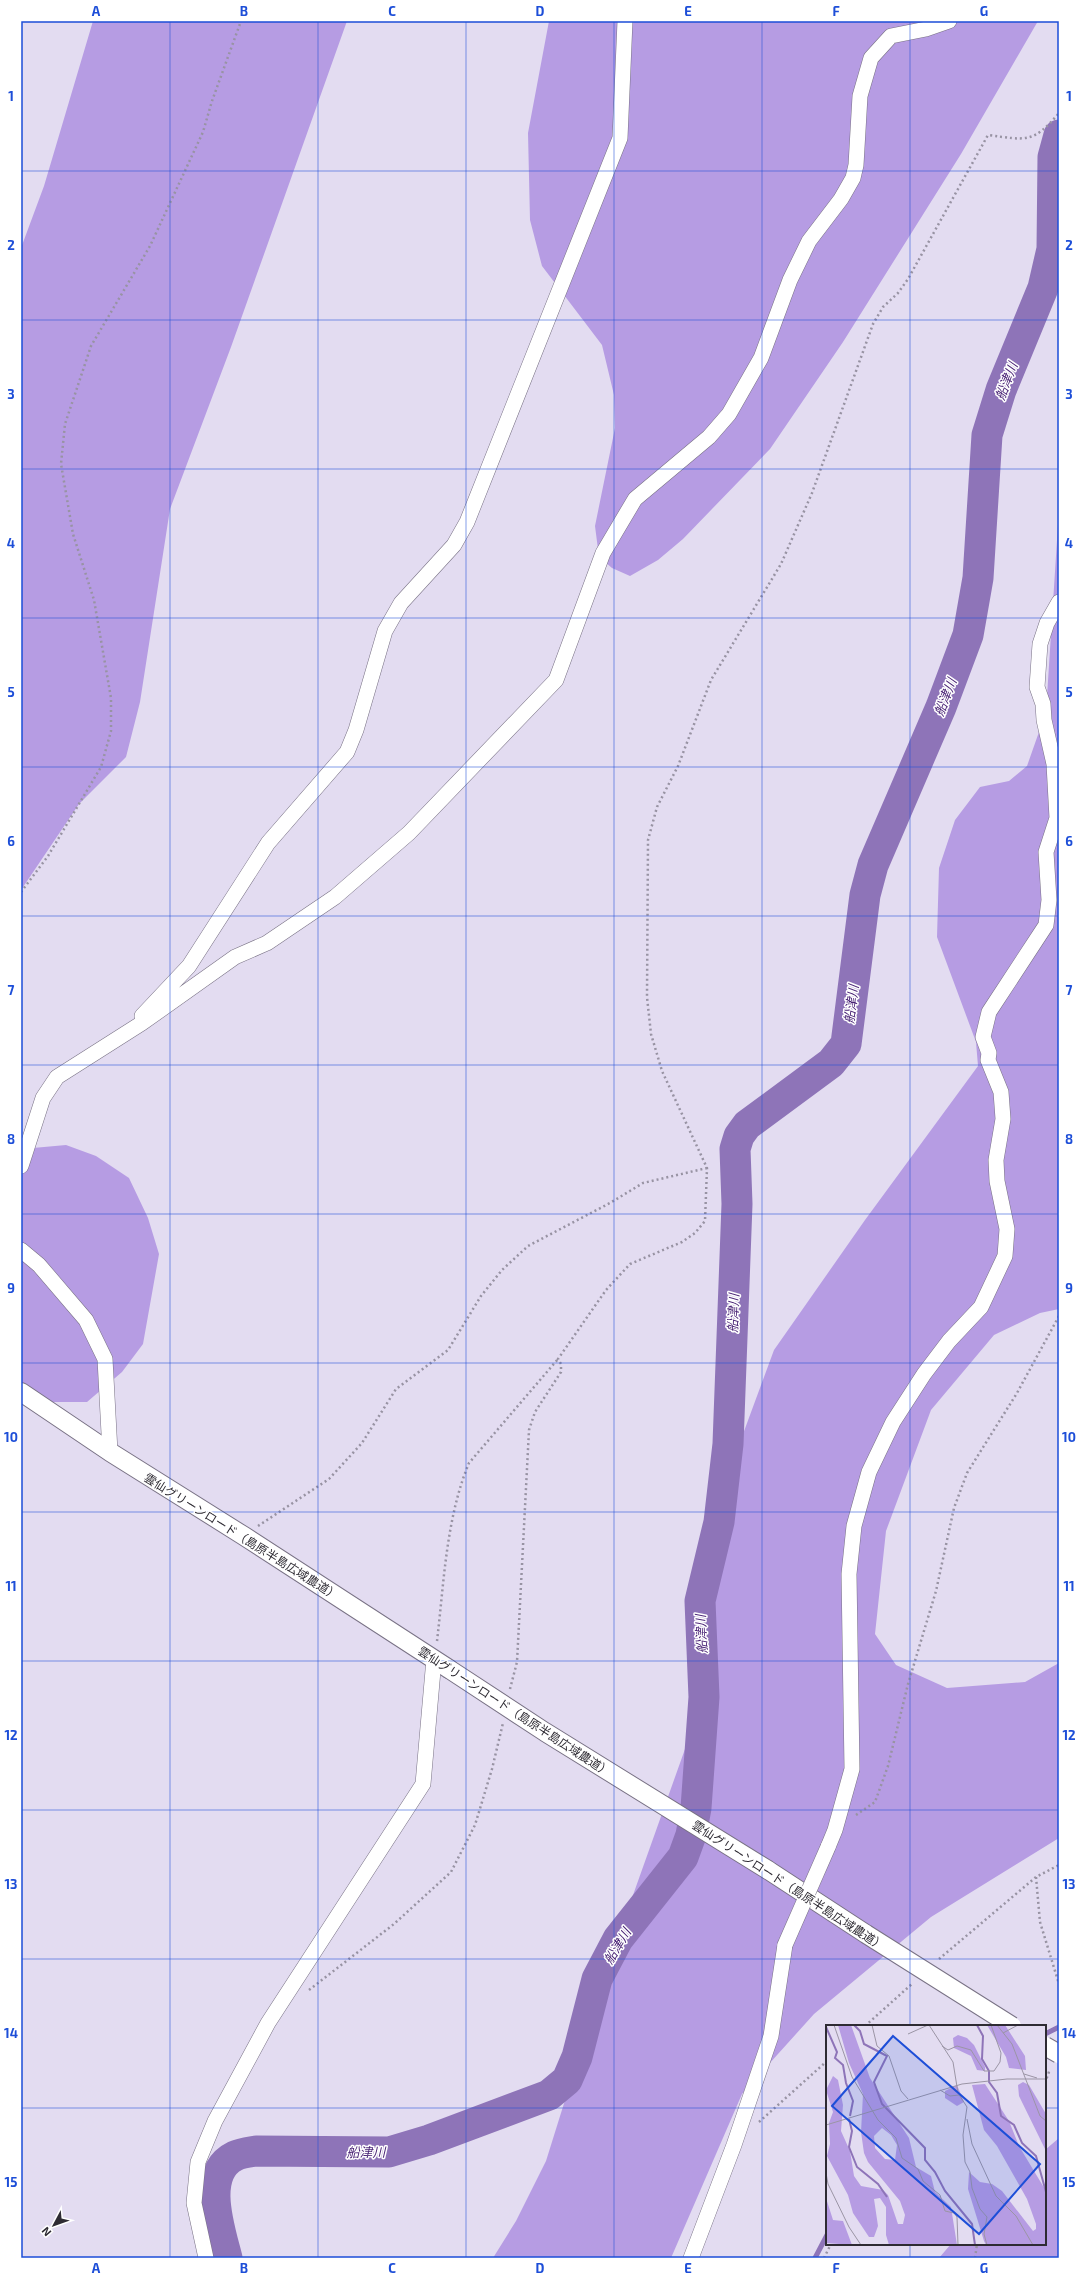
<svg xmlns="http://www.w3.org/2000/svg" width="1080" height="2279" font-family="'Exo 2','Noto Sans JP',sans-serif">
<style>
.forest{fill:#b69ce3}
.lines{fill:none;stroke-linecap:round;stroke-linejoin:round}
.stream{stroke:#8e74b8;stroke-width:5}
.river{stroke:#8e74b8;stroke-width:31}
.minor-casing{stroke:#797285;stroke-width:16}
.tertiary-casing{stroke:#797285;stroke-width:20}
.path{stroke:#9893a3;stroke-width:2.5;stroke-dasharray:2 3;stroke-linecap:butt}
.minor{stroke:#fff;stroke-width:15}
.tertiary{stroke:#fff;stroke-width:18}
.minor-bridge-casing{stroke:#797285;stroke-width:16;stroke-linecap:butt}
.tertiary-bridge-casing{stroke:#797285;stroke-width:20;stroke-linecap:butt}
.minor-bridge{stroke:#fff;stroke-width:15}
.tertiary-bridge{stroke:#fff;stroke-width:18}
.grid{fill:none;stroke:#1d4ed8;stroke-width:1;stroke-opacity:0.55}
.labels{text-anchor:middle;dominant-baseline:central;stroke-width:3;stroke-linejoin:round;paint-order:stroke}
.street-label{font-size:12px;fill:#2e2b33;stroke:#fff}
.water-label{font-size:13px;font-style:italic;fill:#4a2476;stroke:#fff}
.inset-river{fill:none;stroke:#8e74b8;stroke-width:2}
.inset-road{fill:none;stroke:#9b95a5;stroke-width:1}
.view{fill:#1d4ed8;fill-opacity:0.15;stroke:#1d4ed8;stroke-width:2}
.inset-edge{fill:none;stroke:#2e2b33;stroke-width:2}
.neatline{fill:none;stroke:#1d4ed8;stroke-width:1.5}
.grid-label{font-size:13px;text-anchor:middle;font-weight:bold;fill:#1d4ed8}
</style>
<rect width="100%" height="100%" fill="#e3dcf1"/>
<!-- forest -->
<path class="forest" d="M93 21H347L231 347 170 509 140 702 126 757 79 804 21 890V248L44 186Z
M549 21H1038L961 154 843 342 770 449 683 539 658 560 630 576 612 568 599 557 595 526 615 428 614 395 602 345 542 266 530 220 528 133Z
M1059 509V1309L1040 1313 994 1335 931 1410 886 1531 875 1634 896 1665 947 1688 1025 1682 1059 1663V1838L931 1917 814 2014 742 2094 671 2258H493L516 2221 546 2161 601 1985 690 1735 730 1518 743 1434 774 1350 865 1220 978 1066 976 1042 937 937 939 868 955 820 980 787 1009 781 1027 766 1046 712Z
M66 1145 96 1156 129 1178 148 1218 159 1254 143 1344 122 1372 87 1402H51L21 1390V1159L33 1148Z
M1059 2138V2258H939L951 2244H1045V2150Z"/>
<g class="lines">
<!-- stream -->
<path class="stream" d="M1045 2034 1059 2027
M815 2258 827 2235"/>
<!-- river -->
<path class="river" d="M227 2258C220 2230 200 2173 235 2156 241 2153 250 2152 256 2151L389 2152 429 2140 549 2095 567 2080 577 2057 597 1979 618 1939 683 1857 691 1835 696 1808 704 1697 700 1601 719 1522 728 1444 737 1204 735 1149 739 1136 747 1125 831 1063 846 1044 865 895 873 865 941 707 968 635 978 578 987 435 1001 390 1043 288 1052 249 1053 157 1059 135"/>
<defs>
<path id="minor" d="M142 1016 189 966 268 843 347 752 356 730 385 631 401 603 454 545 467 522 620 138 625 21
M21 1166 43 1098 57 1077 142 1023 235 957 267 943 335 897 409 833 556 680 603 553 635 499 709 437 729 414 761 358 790 280 809 241 841 199 853 178 856 165 860 96 871 58 891 36 926 29 949 21
M21 1250 39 1265 86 1320 105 1359 110 1452
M828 1847 835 1830 852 1769 849 1574 854 1526 869 1472 893 1422 924 1374 949 1341 981 1307 1005 1256 1007 1229 997 1181 996 1160 1003 1119 1001 1092 988 1060 989 1053 983 1037 989 1012 1046 925 1049 900 1046 852 1057 818 1054 764 1044 720 1043 704 1037 687 1040 644 1047 623 1059 602
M206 2258 194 2203 198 2162 215 2121 268 2023 423 1784 434 1659
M691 2258 734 2145 771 2036 785 1945"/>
<path id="tertiary" d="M21 1392 110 1452 244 1536 449 1669
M768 1870 866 1934"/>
</defs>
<!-- minor casing -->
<use href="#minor" class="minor-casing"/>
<!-- tertiary casing -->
<use href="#tertiary" class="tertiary-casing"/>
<!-- path -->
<path class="path" d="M21 892 48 856 101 767 111 731V698L94 600 73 534 61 464 65 424 91 346 150 246 203 132 212 101 241 21
M258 1526 329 1479 362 1443 396 1389 448 1350 481 1296 502 1270 528 1246 610 1203 643 1183 707 1168
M437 1641C444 1583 446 1518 469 1463L558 1359
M510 1689 517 1662 529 1430 535 1412 561 1372V1364L558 1359 606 1290 630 1264 682 1242 695 1233 705 1221 707 1168 662 1071 651 1034 647 997 648 840 657 807 678 766 711 680 781 564 812 493 873 324 883 307 898 293 908 279 988 135C1026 140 1033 144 1059 113
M856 1815 875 1802 888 1766 908 1684 936 1591 954 1508 967 1473 1017 1393 1059 1316
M1036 1877 1040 1922 1059 1984
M939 1959 1036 1877 1059 1865
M309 1990 394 1924 451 1872 475 1825 492 1769 503 1723
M865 2026 913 1983
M1045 2083 1050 2069
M759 2122 827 2061
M824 2258 831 2244
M975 2258 977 2244"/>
<!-- minor -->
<use href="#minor" class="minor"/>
<!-- tertiary -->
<use href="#tertiary" class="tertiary"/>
<defs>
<path id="minor-bridge" d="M785 1945 828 1847"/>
<path id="tertiary-bridge" d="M449 1669 545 1732 768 1870
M866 1934 1012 2026
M1045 2046 1059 2054"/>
</defs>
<!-- minor-bridge casing -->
<use href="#minor-bridge" class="minor-bridge-casing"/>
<!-- tertiary-bridge casing -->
<use href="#tertiary-bridge" class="tertiary-bridge-casing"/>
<!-- minor-bridge -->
<use href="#minor-bridge" class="minor-bridge"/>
<!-- tertiary-bridge -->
<use href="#tertiary-bridge" class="tertiary-bridge"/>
</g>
<!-- grid -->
<path class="grid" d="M170 21V2258M318 21V2258M466 21V2258M614 21V2258M762 21V2258M910 21V2026M21 171H1059M21 320H1059M21 469H1059M21 618H1059M21 767H1059M21 916H1059M21 1065H1059M21 1214H1059M21 1363H1059M21 1512H1059M21 1661H1059M21 1810H1059M21 1959H1059M21 2108H827M1045 2108H1059M910 2244V2258"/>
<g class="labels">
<!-- street labels -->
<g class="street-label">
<text transform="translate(242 1536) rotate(32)">雲仙グリーンロード（島原半島広域農道）</text>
<text transform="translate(515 1711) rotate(33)">雲仙グリーンロード（島原半島広域農道）</text>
<text transform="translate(789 1885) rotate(33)">雲仙グリーンロード（島原半島広域農道）</text>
</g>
<!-- water labels -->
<g class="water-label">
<text transform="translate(1006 381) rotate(-69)">船津川</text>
<text transform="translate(945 697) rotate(-69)">船津川</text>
<text transform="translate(851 1004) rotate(-83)">船津川</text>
<text transform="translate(733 1313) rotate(-88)">船津川</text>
<text transform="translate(701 1634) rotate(-93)">船津川</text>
<text transform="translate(617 1946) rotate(-59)">船津川</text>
<text transform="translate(366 2152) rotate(-1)">船津川</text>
</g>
</g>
<!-- overview -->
<g transform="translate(826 2025)">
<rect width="220" height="220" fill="#e3dcf1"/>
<path d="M12 0H25L44 53 83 113 90 142 105 151 109 167 125 182 131 220H63L60 210V182L54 173 48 174 52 201 48 212H43L27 188 22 170 1 131 4 119 3 98 7 87 0 65 7 51 12 55 17 80 15 106 24 126 28 151 35 161 57 165 62 170 72 199H77L79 190 74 176 42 137 38 128 35 107 37 69 23 38ZM56 103 65 110 71 120 69 135 59 134 49 123 48 111ZM161 0H179L199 31 200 45 183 43 180 32ZM132 10 141 13 148 20 159 42V46L151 45 145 31 128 23 127 13ZM197 57 203 60 220 89V126L193 71 192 60ZM159 59 183 96 193 121 220 166V220H160L158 216 142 164 143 147 154 157 166 159 176 166 207 206 210 204V199L201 174 171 121 158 105 146 60ZM131 60 138 77 131 81 119 73V66ZM0 173 7 195 17 196 26 220 0 218Z" fill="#b69ce3" fill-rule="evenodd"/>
<path class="inset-river" d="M28 0 34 6 38 19 61 31 48 57 56 79 99 123V135L109 147 119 166 146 199 149 220M151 0 157 11 156 34 163 46V57L171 68 175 91 188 100 196 118 210 131 220 167M0 2 11 27 9 33 17 40 20 58 27 76 24 91M23 94 26 106 23 122 31 142 52 159 61 172"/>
<path class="inset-road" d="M8 0 26 52 52 95 70 113 76 133 92 144 97 156 114 170 119 186 128 188 131 192 132 220M46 0 51 21 63 31 75 66 82 74M103 0 127 37 132 68 141 82 137 110 139 137 144 147 146 163 154 184 161 192 158 209 161 220M171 0 186 19 214 91 220 96M177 8 192 0M82 9 102 0M116 21 122 25 131 21 145 25 158 46H168L174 37 175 28 165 0M198 49 211 53M114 65 124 71 133 70M141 94 146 119 170 171 190 191 207 220M0 100 136 59 181 54H220M0 148 2 159 23 202 35 220"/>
<path class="view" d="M67 11 214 139 153 209 6 81Z"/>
<rect width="220" height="220" class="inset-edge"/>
</g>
<!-- border -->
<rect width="1080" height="2279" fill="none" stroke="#ffffff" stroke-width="44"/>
<!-- north arrow -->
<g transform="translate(54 2225) rotate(229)" stroke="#ffffff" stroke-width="3" paint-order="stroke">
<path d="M0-3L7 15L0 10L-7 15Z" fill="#2e2b33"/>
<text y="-6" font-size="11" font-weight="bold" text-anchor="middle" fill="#2e2b33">N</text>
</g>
<rect x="22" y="22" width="1036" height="2235" class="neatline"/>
<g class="grid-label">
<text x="96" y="16">A</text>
<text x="244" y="16">B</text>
<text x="392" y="16">C</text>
<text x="540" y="16">D</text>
<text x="688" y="16">E</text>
<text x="836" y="16">F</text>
<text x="984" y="16">G</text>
<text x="11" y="101">1</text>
<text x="1069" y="101">1</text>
<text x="11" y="250">2</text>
<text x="1069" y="250">2</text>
<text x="11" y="399">3</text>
<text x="1069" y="399">3</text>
<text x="11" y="548">4</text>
<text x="1069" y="548">4</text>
<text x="11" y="697">5</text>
<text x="1069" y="697">5</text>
<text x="11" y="846">6</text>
<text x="1069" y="846">6</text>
<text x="11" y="995">7</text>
<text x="1069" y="995">7</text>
<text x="11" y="1144">8</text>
<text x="1069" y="1144">8</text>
<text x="11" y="1293">9</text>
<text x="1069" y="1293">9</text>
<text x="11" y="1442">10</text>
<text x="1069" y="1442">10</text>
<text x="11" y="1591">11</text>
<text x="1069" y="1591">11</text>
<text x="11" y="1740">12</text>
<text x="1069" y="1740">12</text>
<text x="11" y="1889">13</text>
<text x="1069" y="1889">13</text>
<text x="11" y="2038">14</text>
<text x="1069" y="2038">14</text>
<text x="11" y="2187">15</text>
<text x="1069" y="2187">15</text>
<text x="96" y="2273">A</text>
<text x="244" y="2273">B</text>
<text x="392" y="2273">C</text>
<text x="540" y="2273">D</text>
<text x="688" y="2273">E</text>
<text x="836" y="2273">F</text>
<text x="984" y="2273">G</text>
</g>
</svg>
